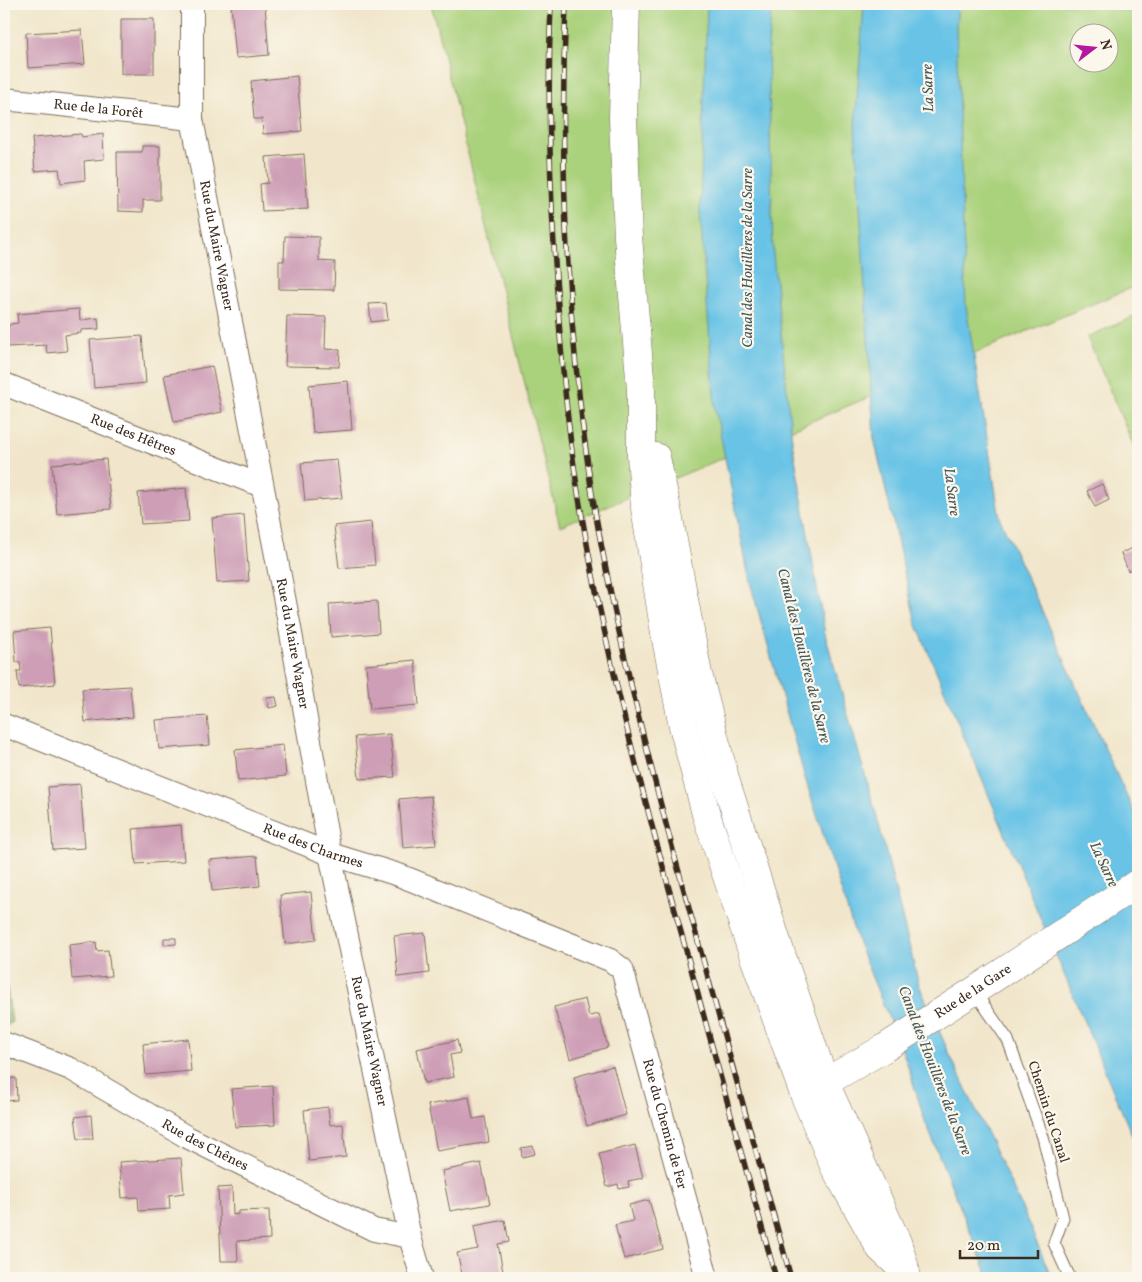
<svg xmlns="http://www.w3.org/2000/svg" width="1142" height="1282" font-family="Vollkorn,serif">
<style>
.green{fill:#aad17b;stroke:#727e4c;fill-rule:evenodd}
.forest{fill:#87b36b;stroke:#616e44}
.water{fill:#68c3e6;stroke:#527682}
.building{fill:#cd9eb6}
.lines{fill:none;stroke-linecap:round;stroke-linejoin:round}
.service-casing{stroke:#7b6c5b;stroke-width:13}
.minor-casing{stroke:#7b6c5b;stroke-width:24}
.tertiary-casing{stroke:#7b6c5b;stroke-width:29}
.service{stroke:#fff;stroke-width:11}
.minor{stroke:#fff;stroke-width:22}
.tertiary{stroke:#fff;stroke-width:28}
.rail-casing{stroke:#3b2a1e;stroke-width:5.5}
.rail{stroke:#fbf7ec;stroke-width:4;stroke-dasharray:11;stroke-linecap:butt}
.labels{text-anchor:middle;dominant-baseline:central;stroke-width:4.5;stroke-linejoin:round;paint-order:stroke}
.street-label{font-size:14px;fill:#3b2a1e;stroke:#fbf7ec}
.water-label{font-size:15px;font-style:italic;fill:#48585a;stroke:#fbf7ec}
</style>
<rect width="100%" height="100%" fill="#fbf7ec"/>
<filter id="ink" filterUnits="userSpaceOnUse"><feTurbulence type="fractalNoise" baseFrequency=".02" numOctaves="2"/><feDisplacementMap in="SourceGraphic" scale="10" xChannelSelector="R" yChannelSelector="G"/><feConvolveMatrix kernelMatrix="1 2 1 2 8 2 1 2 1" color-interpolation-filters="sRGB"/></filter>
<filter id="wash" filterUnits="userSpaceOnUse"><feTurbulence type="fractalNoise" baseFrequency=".0096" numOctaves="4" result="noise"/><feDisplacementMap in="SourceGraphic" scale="20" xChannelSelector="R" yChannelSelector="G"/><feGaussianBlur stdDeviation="1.12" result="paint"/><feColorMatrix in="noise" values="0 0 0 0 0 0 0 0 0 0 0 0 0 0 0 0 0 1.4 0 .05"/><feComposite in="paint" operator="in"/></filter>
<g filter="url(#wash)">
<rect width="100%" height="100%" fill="#f1e6cb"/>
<!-- green -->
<path class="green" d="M431 4H1138V285L560 526ZM1080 32H1110V62H1080Z
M1138 315V456L1087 337Z"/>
<!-- forest -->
<path class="forest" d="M4 969 12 1022 4 1028Z"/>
<!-- water -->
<path class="water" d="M707 4H772L768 44 773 254 792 441 825 634 877 817 919 985 949 1053 1018 1199 1052 1278H989L925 1121 906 1060 858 943 805 778 750 582 715 408 700 211Z
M864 4H958L956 27 966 306 1000 519 1138 821V1143L1134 1140 916 623 874 438 855 126Z"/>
<g id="blocks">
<!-- building -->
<path class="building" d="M240 4H265L269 55 236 58 231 5Z
M121 19H154V74H121Z
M82 30 85 64 28 68 26 33Z
M297 76 302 131 263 134 262 119H254L251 81Z
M81 134 82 137 103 134 104 159 84 161 85 180 61 183 59 169 35 171 32 138Z
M142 146H160V200H143V212L118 211 117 152H142Z
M304 154 308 209 262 211 260 184 268 183 266 157Z
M285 236 319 237V261L335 262 334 290 279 289V261H284Z
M386 303 388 320 371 322 369 304Z
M79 309 80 320 98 318 99 329 81 330V333L65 335 67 351 47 353 46 345 7 347 5 330 11 324 18 323 17 314Z
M287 316 326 317 325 349 340 350 339 367 285 366Z
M142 336 146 383 94 388 90 340Z
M212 366 222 412 174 422 164 375Z
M348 381 352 430 313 433 309 385Z
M106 459 111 509 57 514 52 464Z
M337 460 342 498 305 501 301 463Z
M1102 484 1109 500 1095 507 1087 491Z
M186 488 189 521 141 524 138 493Z
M244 515 249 581 217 583 212 518Z
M371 522 375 565 339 568 334 526Z
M1135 547 1138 555V566L1128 571 1121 553Z
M377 601 379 633 331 637 329 604Z
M50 628 55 684 19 688 17 671H21L20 662H16L14 631Z
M415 660 419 705 370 709 366 665Z
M130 686 133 717 85 722 82 689Z
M276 697 278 706 269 708 267 698Z
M207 716 210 745 159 749 156 720Z
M390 734 395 777 359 779 355 737Z
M283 745 286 776 238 781 235 750Z
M80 784 85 848 53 850 48 787Z
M431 796 436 845 403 848 399 799Z
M181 825 184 861 136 864 133 829Z
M257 856 260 886 212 891 209 860Z
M311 892 316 940 285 944 280 895Z
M425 933 429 973 398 977 394 936Z
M164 938H176V944L164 945Z
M96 942 97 951 108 950 111 976 72 979 69 945Z
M585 999 589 1016 599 1014 608 1047 570 1059 560 1024H559L554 1007Z
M188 1039 191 1071 146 1075 143 1044Z
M457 1040 460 1053 450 1055 454 1077 424 1083 417 1049Z
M613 1066 626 1115 587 1126 574 1077Z
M16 1078 17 1100 4 1101V1079Z
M273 1086 275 1125 235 1127 231 1089Z
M469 1097 473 1119 485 1117 489 1142 437 1151 428 1105Z
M328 1107 330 1125 343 1124 346 1157 309 1161 304 1110Z
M91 1115 93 1139H78L75 1117Z
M635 1145 643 1178 628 1181 629 1187 619 1189 618 1184 607 1187 599 1154Z
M533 1146 535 1154 522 1157 521 1148Z
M181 1158 184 1193 169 1195 170 1209 139 1211 138 1197 122 1198 119 1162Z
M481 1163 490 1204 450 1211 442 1171Z
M232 1187 233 1215 238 1214V1211L269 1210 270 1239 237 1241 238 1261H221L218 1188Z
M649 1200 663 1249 624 1259 615 1225 633 1221 629 1205Z
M505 1220 509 1242 498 1244 504 1278H463L457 1253 478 1249 474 1226Z
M374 1275 375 1278H363V1277Z"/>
</g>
</g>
<g filter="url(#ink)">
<use href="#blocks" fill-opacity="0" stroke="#7b6c5b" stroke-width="1"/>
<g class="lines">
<defs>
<path id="service" d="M974 991 1008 1040 1043 1137 1063 1218 1054 1243 1070 1278"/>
<g id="minor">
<path id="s1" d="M192 4V119L290 628 330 854 410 1237 422 1278"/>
<path id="s2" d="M4 99 192 119"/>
<path id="s3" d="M4 384 262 486"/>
<path id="s4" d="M4 725 330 854 399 875 610 960 622 969 707 1278"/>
<path id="s5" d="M4 1045 6 1044 71 1069 187 1137 374 1230 410 1237"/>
</g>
<g id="tertiary">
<path d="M626 4 623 118 628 237 641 389V455L645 508 665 634 683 726 706 814 755 960 804 1094 835 1168 880 1248 906 1272"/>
<path d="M656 457 670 524 698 674 726 782 777 942 825 1083 897 1242 904 1264"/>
<path id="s6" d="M810 1091 883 1049 974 991 1138 883"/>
</g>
</defs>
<!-- service casing -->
<use href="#service" class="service-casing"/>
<!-- minor casing -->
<use href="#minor" class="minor-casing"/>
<!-- tertiary casing -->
<use href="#tertiary" class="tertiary-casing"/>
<!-- service -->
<use href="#service" class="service"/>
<!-- minor -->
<use href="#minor" class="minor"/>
<!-- tertiary -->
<use href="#tertiary" class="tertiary"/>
<defs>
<path id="rail" d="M551 4C547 100 550 196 557 291 561 356 567 422 577 486 601 637 640 785 681 932 712 1047 744 1163 776 1278
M566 4C559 162 567 323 590 480 595 516 603 553 610 589 631 692 657 793 685 894 720 1022 755 1150 791 1278"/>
</defs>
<!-- rail casing -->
<use href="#rail" class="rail-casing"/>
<!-- rail -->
<use href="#rail" class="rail"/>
</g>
</g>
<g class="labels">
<!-- street labels -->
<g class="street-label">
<text stroke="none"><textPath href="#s2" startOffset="95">Rue de la Forêt</textPath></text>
<text stroke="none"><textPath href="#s1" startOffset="244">Rue du Maire Wagner</textPath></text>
<text stroke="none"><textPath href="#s3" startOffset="139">Rue des Hêtres</textPath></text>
<text stroke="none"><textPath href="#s1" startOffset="649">Rue du Maire Wagner</textPath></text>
<text stroke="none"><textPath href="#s4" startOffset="332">Rue des Charmes</textPath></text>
<text stroke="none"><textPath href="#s6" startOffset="191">Rue de la Gare</textPath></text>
<text stroke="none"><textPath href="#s1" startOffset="1054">Rue du Maire Wagner</textPath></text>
<text transform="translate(1048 1112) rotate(72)">Chemin du Canal</text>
<text stroke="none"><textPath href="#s4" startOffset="826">Rue du Chemin de Fer</textPath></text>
<text stroke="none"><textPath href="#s5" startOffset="226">Rue des Chênes</textPath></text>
</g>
<!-- water labels -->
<g class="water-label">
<text transform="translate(929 88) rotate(-92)">La Sarre</text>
<text transform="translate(748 258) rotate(-90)">Canal des Houillères de la Sarre</text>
<text transform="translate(951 492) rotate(83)">La Sarre</text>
<text transform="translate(803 656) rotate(76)">Canal des Houillères de la Sarre</text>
<text transform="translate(1103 865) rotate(65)">La Sarre</text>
<text transform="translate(934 1071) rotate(69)">Canal des Houillères de la Sarre</text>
</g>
</g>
<!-- margin -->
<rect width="1142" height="1282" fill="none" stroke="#fbf7ec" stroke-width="20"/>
<!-- north arrow -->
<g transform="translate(1094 48) rotate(74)"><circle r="24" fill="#fbf7ec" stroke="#aea59a"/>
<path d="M0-4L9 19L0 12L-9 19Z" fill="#b5179e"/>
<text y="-8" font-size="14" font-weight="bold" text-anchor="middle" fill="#3b2a1e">N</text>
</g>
<!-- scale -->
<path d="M960 1250v8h78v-8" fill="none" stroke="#3b2a1e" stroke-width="2.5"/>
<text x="967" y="1250" font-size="15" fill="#3b2a1e" stroke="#fbf7ec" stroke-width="4" paint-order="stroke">20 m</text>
</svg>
